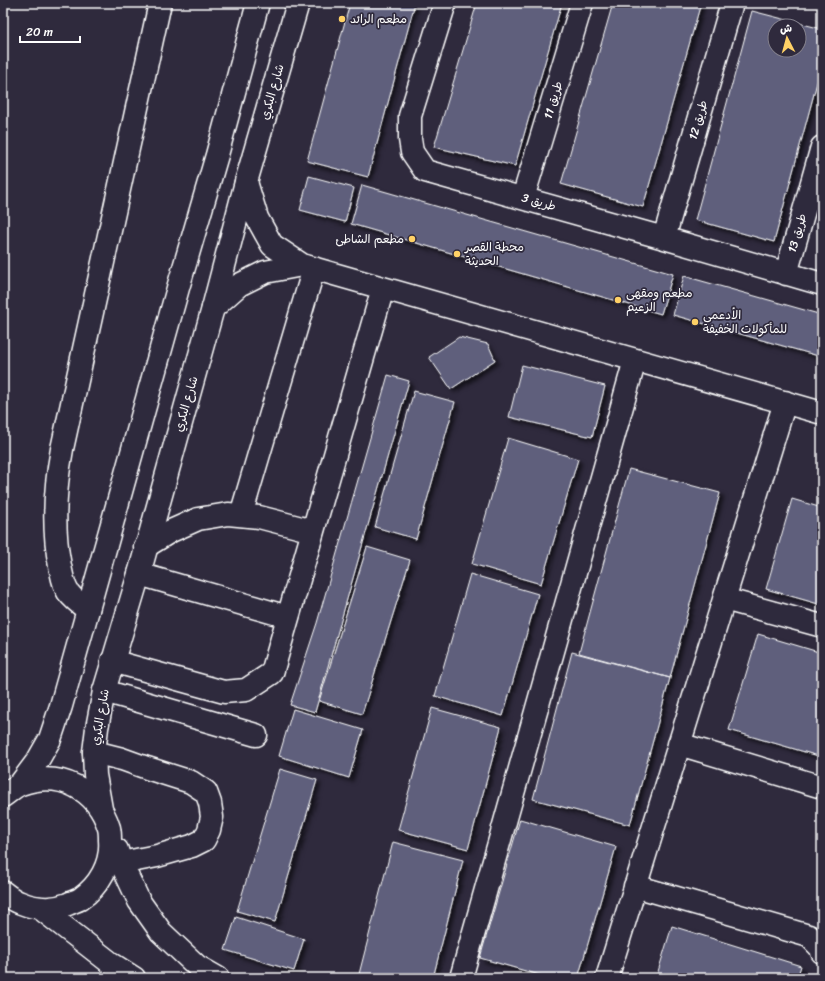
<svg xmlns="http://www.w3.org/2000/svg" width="825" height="981" font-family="Sriracha,'Playpen Sans Arabic',sans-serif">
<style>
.building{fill:#5e5f7c;stroke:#fff;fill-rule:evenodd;filter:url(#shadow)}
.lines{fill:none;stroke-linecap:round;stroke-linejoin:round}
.minor-casing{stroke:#fff;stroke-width:25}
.major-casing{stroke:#fff;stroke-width:25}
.minor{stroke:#2f2a3d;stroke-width:22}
.major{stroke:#2f2a3d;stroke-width:22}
.poi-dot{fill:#ffd166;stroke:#2f2a3d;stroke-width:1.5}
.labels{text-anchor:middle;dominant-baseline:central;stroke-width:3.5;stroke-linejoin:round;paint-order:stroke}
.poi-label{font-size:12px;fill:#fff;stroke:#2f2a3d;text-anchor:start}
.street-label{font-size:12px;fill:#fff;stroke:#2f2a3d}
</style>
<defs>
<filter id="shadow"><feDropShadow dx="3.5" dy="3.5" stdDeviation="2" flood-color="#0009"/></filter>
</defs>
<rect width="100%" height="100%" fill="#2f2a3d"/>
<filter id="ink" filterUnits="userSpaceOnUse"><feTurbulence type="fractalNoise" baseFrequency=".025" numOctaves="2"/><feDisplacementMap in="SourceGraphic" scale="8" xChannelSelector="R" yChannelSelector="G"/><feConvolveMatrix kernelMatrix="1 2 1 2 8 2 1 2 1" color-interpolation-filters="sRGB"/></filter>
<g filter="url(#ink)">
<!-- building -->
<path class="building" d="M350 3H415L368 177 307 161Z
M477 3H562L515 166 434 147Z
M613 3H701L643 207 561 184Z
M752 11 822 29V64L774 242 695 220ZM775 26H799V50H775Z
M309 176 354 188 345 222 300 210Z
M362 185 673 274 661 314 351 224Z
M684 276 822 315V357L673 315Z
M459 337 488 344 495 360 451 389 429 357Z
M522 365 605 386 592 437 509 417Z
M388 375 409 381 315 712 290 705 317 623Z
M414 391 455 402 416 539 375 527Z
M508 438 578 459 541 584 472 564Z
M629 469 720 493 670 678 579 653Z
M792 499 822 508V605L766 589Z
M367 547 410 560 362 714 319 701Z
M470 574 538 594 503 716 435 696Z
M758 634 822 653V757L729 730Z
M572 652 670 678 630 825 533 799Z
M432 708 501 727 468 849 398 830Z
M293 709 363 730 349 778 279 756Z
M280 769 317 780 275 922 237 911Z
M520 819 616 847 578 978H550L480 958Z
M393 842 463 860 433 978H358Z
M236 917 304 939 294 971 225 950Z
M672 926 801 966 797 978H656Z"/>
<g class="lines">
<defs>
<path id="minor" d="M445 3 410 116V139L412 152 425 171 664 238 822 284
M246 182 257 218 272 245 302 265 822 413
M523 198 582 3
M664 238 732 3
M786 274 822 147
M213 308 239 285 265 272 302 265
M241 515 314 268
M145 547 171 531 198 519 228 514 259 517 313 531
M139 574 288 617
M724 599 822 626
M88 610C81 605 74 600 68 592 63 584 62 575 60 566 52 527 55 487 62 449L160 3
M112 661 224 692 246 690 272 673 313 531 383 288
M104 691 256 735
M679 744 822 787
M94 752 122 759 147 768 191 782 206 792 210 803 212 817 209 830 204 840 192 846 157 856 121 863
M117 850 121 863 139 901 161 932 197 966 218 978
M635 886 809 936 821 948 822 952
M40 908 112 964 134 978
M461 978 635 360
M607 978 785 402"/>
<path id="major" d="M20 784 38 760 50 739 61 706 178 288 217 155 258 3
M3 796C9 792 15 786 21 784 60 770 97 789 109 828 110 832 110 837 110 840 112 864 99 886 80 899 76 901 72 902 68 904 53 910 36 909 21 903 15 901 8 896 3 892
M101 809 95 775 94 752 97 728 104 691 139 574 213 308 246 182 298 3"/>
</defs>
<!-- minor casing -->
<use href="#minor" class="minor-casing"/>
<!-- major casing -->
<use href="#major" class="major-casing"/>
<!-- minor -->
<use href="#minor" class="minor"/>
<!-- major -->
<use href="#major" class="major"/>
</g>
</g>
<!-- markers -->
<g class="poi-dot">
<circle cx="342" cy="19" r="4"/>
<circle cx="412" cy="239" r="4"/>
<circle cx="457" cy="254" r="4"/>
<circle cx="618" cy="300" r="4"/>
<circle cx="695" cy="322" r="4"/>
</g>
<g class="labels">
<!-- poi labels -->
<g class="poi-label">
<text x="350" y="19">مطعم الرائد</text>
<text x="404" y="239" text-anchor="end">مطعم الشاطئ</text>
<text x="465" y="247">محطة القصر<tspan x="465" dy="14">الحديثة</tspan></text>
<text x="626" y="293">مطعم ومقهى<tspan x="626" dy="14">الزعيم</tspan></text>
<text x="703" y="315">الأدعمي<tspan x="703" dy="14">للمأكولات الخفيفة</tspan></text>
</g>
<!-- street labels -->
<g class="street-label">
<text transform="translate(272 92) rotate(-74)">شارع البكري</text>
<text transform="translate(553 100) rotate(-73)">طريق 11</text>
<text transform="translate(698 120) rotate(-74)">طريق 12</text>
<text transform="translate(539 202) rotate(16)">طريق 3</text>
<text transform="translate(797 233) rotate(-74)">طريق 13</text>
<text transform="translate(186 404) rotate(-74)">شارع البكري</text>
<text transform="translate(100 717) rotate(-80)">شارع البكري</text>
</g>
</g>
<!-- margin -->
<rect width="825" height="981" fill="none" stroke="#2f2a3d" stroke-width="16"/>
<rect x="8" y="8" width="809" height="965" fill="none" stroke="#fff" stroke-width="1.5" filter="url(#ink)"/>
<!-- north arrow -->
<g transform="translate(787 38) rotate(354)"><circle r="19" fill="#2f2a3d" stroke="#827f8b"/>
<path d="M0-3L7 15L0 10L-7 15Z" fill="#ffd166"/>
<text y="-6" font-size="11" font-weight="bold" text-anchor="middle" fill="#ffffff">ش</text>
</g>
<!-- scale -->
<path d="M20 36v6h60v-6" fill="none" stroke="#ffffff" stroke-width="2"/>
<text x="26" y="36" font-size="12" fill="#ffffff" stroke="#2f2a3d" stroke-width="3" paint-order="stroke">20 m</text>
</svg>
